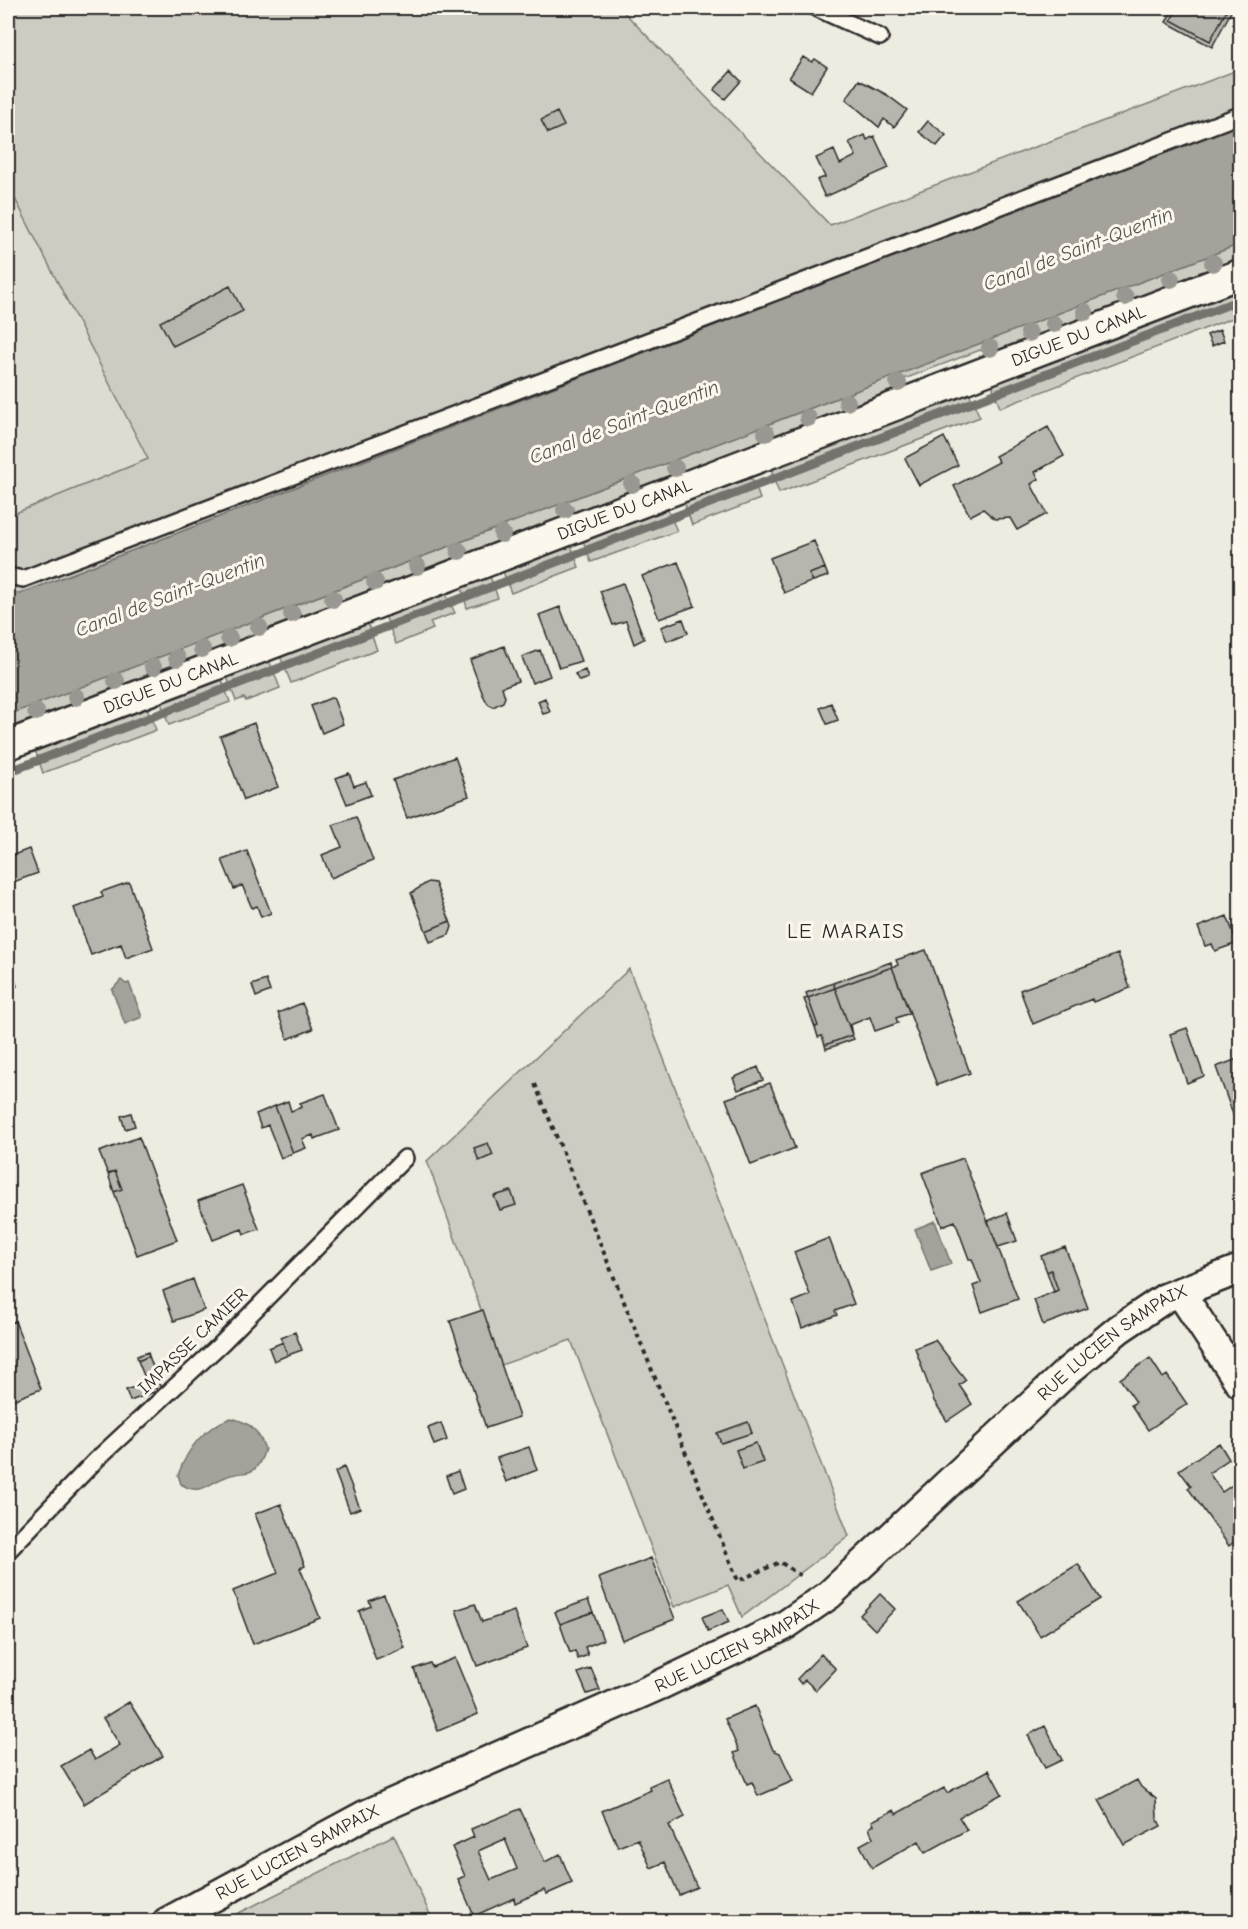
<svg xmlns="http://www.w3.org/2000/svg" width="1248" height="1929" font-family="'Comic Neue',sans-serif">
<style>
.built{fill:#dedbd1}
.green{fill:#cecbc2;stroke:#7c7b76;stroke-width:1.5}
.water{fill:#a4a29a;stroke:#74726e;stroke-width:1.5}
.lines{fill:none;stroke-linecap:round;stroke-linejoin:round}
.stream{stroke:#74726e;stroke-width:9}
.building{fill:#b8b5ae;stroke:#2b2b2b;stroke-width:1.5;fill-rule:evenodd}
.service-casing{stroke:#2b2b2b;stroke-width:20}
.minor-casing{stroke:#2b2b2b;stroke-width:33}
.path{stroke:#2b2b2b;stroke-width:4;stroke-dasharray:4.5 4.5;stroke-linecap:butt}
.service{stroke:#fbf7ec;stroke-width:15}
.minor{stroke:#fbf7ec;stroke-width:28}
.tree{fill:#999791}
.labels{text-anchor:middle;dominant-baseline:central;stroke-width:6;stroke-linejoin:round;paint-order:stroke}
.street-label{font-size:18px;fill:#2b2b2b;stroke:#fbf7ec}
.water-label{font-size:20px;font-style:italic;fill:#555552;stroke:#fbf7ec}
.quarter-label{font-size:21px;letter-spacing:1.5px;fill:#2b2b2b;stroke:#fbf7ec}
</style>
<rect width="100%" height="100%" fill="#eeebe0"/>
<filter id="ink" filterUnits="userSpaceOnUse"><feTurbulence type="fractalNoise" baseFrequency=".0167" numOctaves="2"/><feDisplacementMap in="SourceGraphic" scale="12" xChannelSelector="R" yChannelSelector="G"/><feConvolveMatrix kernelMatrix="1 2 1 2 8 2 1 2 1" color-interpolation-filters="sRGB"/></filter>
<g filter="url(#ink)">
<!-- built -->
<path class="built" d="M8 185 149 459 8 516Z"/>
<!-- green -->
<path class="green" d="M8 8H620L830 225 1240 69V122L20 594 8 591V516L148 459 8 185Z
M1240 244V261L992 356 980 350 904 379 900 391 8 731V715Z
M1240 283V315L1000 408 993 388 996 380Z
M969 393 980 417 779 493 772 474 774 464Z
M747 476 754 482 760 499 692 525 684 501Z
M667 508 677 531 591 562 581 535Z
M569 540 579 567 511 593 501 566Z
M488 571 498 598 467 608 460 581Z
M443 588 455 613 430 622 433 629 396 644 383 610Z
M365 616 377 650 291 683 280 656Z
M269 660 280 688 246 701 244 698 236 701 224 669Z
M219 672 230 702 169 725 160 700Z
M146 705 156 730 43 773 34 747Z
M629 969 849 1536 742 1617 728 1585 674 1607 571 1340 501 1365 427 1161Z
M394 1835 433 1921H223Z"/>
<!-- water -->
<path class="water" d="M1240 122V244L8 715V591L20 594Z
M121 980 126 984 129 983 142 1017 125 1024 112 990Z
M935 1221 951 1264 931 1271 915 1229Z
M231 1418C251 1423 258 1430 265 1449 254 1483 246 1467 223 1478 206 1485 200 1496 181 1484L178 1475C188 1448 203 1428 231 1418Z"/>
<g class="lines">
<!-- stream -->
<path class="stream" d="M8 772 1240 300"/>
</g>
<!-- building -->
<path class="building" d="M1170 8H1178L1171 20 1210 41 1228 8H1233L1212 47 1166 22 1173 9Z
M1178 8H1228L1210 41 1171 20Z
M803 57 812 62 815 59 827 67 811 92 789 78Z
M731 71 741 81 725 99 714 90Z
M859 80 887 95 907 110 894 127 884 119 879 127 846 99Z
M557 112 564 126 548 133 541 120Z
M928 121 946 135 937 146 919 132Z
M865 135 867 140 874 136 889 168 825 197 817 180 825 177 816 158 834 150 840 164 856 156 849 142Z
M230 286 243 311 173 346 160 322Z
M1220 330 1224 341 1212 346 1207 335Z
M1048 427 1064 456 1035 472 1039 479 1031 484 1047 514 1017 530 1010 518 995 519 983 509 970 516 954 486 999 462 995 456Z
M944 437 958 465 919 485 905 458Z
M814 541 825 568 809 574 813 581 784 593 770 558Z
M678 562 695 606 659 619 642 576Z
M825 568 828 576 813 581 809 574Z
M623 583 644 639 634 644 626 621 613 625 600 591Z
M560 607 581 661 559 668 539 615Z
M683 619 688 633 667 641 661 627Z
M504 646 518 681 502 687 505 697 503 702 493 707 488 704 483 695 470 660Z
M540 650 550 676 532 683 522 657Z
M585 670 588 678 579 681 575 674Z
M333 697 343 724 322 733 311 706Z
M545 698 550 712 543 714 538 701Z
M831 703 838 720 827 724 820 708Z
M254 723 278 787 244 800 220 736Z
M455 757 469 796 407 818 393 780Z
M349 773 354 786 366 782 371 795 347 804 336 778Z
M356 817 373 860 331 878 322 855 342 847 333 825Z
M29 849 38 873 8 884V857Z
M247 851 271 913 261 917 257 906 252 908 242 885 234 889 222 860Z
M129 882 153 948 126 958 121 944 91 955 74 908 103 897 101 892Z
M428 882 435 883 450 921 426 931 411 893Z
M8 915 13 931 8 933Z
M1227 916 1237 943 1215 951 1212 944 1205 946 1198 927Z
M450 921 452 927 449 935 430 942 426 931Z
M926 950 970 1073 937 1085 892 967 898 965 896 960Z
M1118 954 1130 988 1093 1002 1092 999 1033 1024 1020 990Z
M8 959 17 986 8 990Z
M891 962 892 967 835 988 833 983Z
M892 967 910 1013 896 1018 898 1023 875 1031 870 1017 850 1025 852 1035 835 988Z
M266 980 270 991 256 997 252 985Z
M833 983 835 988 808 998 806 993Z
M835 988 852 1035 825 1045 822 1036 818 1037 815 1027 818 1026 808 998Z
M808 998 818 1026 815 1027 804 999Z
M302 1003 313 1029 288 1039 278 1013Z
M1187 1028 1204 1076 1187 1083 1170 1034Z
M852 1035 854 1039 826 1049 825 1045Z
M1240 1058V1121L1236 1123 1216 1067Z
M758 1067 763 1080 738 1090 733 1078Z
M770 1083 795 1148 751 1165 726 1099Z
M325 1094 339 1130 314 1139 313 1135 302 1139 306 1148 293 1153 275 1106 288 1101 291 1111 302 1107 300 1103Z
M275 1106 293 1153 281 1158 268 1125 261 1128 256 1114Z
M131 1113 135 1126 125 1129 121 1116Z
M139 1137 177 1240 137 1255 114 1192 122 1189 115 1171 108 1174 99 1152Z
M488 1143 493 1155 479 1161 474 1148Z
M963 1158 1018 1299 982 1312 973 1286 981 1283 972 1259H969L955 1221 942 1226 922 1173Z
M115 1171 122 1189 114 1192 108 1174Z
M242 1185 259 1229 244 1234 242 1229 213 1240 198 1201Z
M511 1191 516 1205 500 1210 494 1196Z
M1007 1213 1017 1241 998 1247 988 1221Z
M829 1238 854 1304 835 1311 837 1315 802 1328 793 1302 810 1295 794 1252Z
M1065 1247 1088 1308 1043 1325 1034 1300 1058 1290 1051 1270 1047 1272 1041 1256Z
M1051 1270 1058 1290 1054 1292 1047 1272Z
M193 1279 204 1310 174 1321 163 1291Z
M483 1310 519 1417 486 1428 450 1321Z
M15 1321 41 1389 8 1402V1324Z
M295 1332 302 1350 288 1355 281 1338Z
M935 1340 966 1380 959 1385 972 1404 947 1421 934 1401 915 1348Z
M283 1342 288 1355 274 1361 269 1348Z
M148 1352 149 1356 138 1361 137 1356Z
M149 1356 161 1389 157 1391 151 1376 145 1378 138 1361Z
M1150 1358 1163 1378 1167 1375 1187 1404 1148 1430 1131 1405 1136 1402 1120 1379Z
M153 1380 157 1391 130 1401 126 1390Z
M748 1422 752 1433 721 1443 717 1433Z
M441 1423 447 1440 434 1445 428 1428Z
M756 1443 763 1462 743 1469 736 1450Z
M1219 1443 1229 1459 1209 1473 1222 1492 1240 1480V1537L1229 1546 1188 1488 1191 1486 1179 1470Z
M529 1447 537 1470 506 1482 497 1458Z
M344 1467 360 1508 350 1512 335 1472Z
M458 1471 464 1489 452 1494 446 1476Z
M281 1504 305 1566 300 1568 320 1618 253 1644 233 1591 278 1573 255 1514Z
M651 1558 675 1619 622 1640 599 1578Z
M1078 1564 1100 1599 1040 1636 1018 1601Z
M880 1594 895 1609 875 1630 860 1615Z
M384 1595 405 1648 376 1660 359 1611 371 1606 369 1601Z
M588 1600 593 1612 560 1624 555 1612Z
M475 1604 482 1622 514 1611 527 1648 477 1666 456 1610Z
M723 1609 729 1622 708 1631 702 1617Z
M593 1612 603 1640 585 1647 588 1655 578 1659 575 1651 570 1653 560 1624Z
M821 1654 836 1669 816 1690 805 1680 801 1684 797 1679Z
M455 1658 478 1714 438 1731 414 1669 430 1663 432 1667Z
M591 1668 600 1690 587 1694 578 1673Z
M129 1702 163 1756 84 1804 61 1766 89 1750 95 1760 120 1745 103 1718Z
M755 1706 773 1750 780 1753 793 1781 758 1796 752 1782 747 1784 734 1753 739 1751 725 1719Z
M1045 1726 1062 1760 1045 1768 1028 1735Z
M989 1770 1002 1794 959 1817 967 1830 925 1853 919 1841 872 1868 860 1845 873 1838 869 1828 874 1825 872 1821 894 1810 896 1814 944 1788 947 1793Z
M667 1778 685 1817 669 1825 697 1887 679 1895 665 1862 651 1868 638 1839 618 1847 602 1811 651 1790 649 1786Z
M1137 1780 1141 1787 1156 1799 1157 1818 1161 1826 1124 1845 1099 1800Z
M520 1809 545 1862 560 1854 572 1883 547 1894 544 1890 515 1903 514 1898 474 1916 458 1879 465 1876 452 1847 474 1837 471 1829ZM505 1839 517 1869 491 1880 478 1851Z"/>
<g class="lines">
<defs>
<path id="service" d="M816 8 880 37
M8 576 23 579 1240 115
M8 1551 96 1460 222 1343 405 1158"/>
<g id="minor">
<path id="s1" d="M8 745 1240 274"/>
<path d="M1180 1292 1240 1383"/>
<path id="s2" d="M167 1922 365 1815 660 1685 784 1626 829 1595 1068 1371 1119 1329 1165 1298 1240 1269"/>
</g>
</defs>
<!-- service casing -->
<use href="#service" class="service-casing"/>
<!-- minor casing -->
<use href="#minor" class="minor-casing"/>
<!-- path -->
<path class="path" d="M535 1084 738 1581 780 1562 804 1578"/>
<!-- service -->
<use href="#service" class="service"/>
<!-- minor -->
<use href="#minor" class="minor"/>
</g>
<!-- trees -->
<g class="tree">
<circle cx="1213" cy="263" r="9"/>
<circle cx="1171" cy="279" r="9"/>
<circle cx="1125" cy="297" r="9"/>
<circle cx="1085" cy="312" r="9"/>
<circle cx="1054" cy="324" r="9"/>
<circle cx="1029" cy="333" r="9"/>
<circle cx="990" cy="348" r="9"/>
<circle cx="898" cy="383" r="9"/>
<circle cx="847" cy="402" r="9"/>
<circle cx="808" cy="418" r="9"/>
<circle cx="766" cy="433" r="9"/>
<circle cx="675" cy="468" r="9"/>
<circle cx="632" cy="484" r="9"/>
<circle cx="565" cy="510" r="9"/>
<circle cx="502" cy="534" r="9"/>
<circle cx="459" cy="551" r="9"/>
<circle cx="417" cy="566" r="9"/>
<circle cx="375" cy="582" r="9"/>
<circle cx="333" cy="599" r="9"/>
<circle cx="292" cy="614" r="9"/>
<circle cx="259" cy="627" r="9"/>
<circle cx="229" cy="638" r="9"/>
<circle cx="202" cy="649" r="9"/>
<circle cx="177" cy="658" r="9"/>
<circle cx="153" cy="667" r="9"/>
<circle cx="116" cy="681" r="9"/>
<circle cx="76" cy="697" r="9"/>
<circle cx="36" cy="712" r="9"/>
</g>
</g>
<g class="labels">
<!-- street labels -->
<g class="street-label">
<text stroke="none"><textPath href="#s1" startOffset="1146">DIGUE DU CANAL</textPath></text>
<text stroke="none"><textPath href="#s1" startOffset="660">DIGUE DU CANAL</textPath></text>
<text stroke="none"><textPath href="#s1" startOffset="174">DIGUE DU CANAL</textPath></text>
<text transform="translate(193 1341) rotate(-44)">IMPASSE CAMIER</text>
<text stroke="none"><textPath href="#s2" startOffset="1120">RUE LUCIEN SAMPAIX</textPath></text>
<text stroke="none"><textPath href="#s2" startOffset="634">RUE LUCIEN SAMPAIX</textPath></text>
<text stroke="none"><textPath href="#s2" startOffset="148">RUE LUCIEN SAMPAIX</textPath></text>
</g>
<!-- water labels -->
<g class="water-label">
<text transform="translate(1078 249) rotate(-21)">Canal de Saint-Quentin</text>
<text transform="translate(624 422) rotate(-21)">Canal de Saint-Quentin</text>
<text transform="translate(170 595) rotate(-21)">Canal de Saint-Quentin</text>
</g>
<!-- quarter labels -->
<g class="quarter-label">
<text x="846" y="931">LE MARAIS</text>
</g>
</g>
<!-- margin -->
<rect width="1248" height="1929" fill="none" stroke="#fbf7ec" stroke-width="30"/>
<rect x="15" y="15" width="1218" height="1899" fill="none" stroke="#2b2b2b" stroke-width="2" filter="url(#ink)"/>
</svg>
